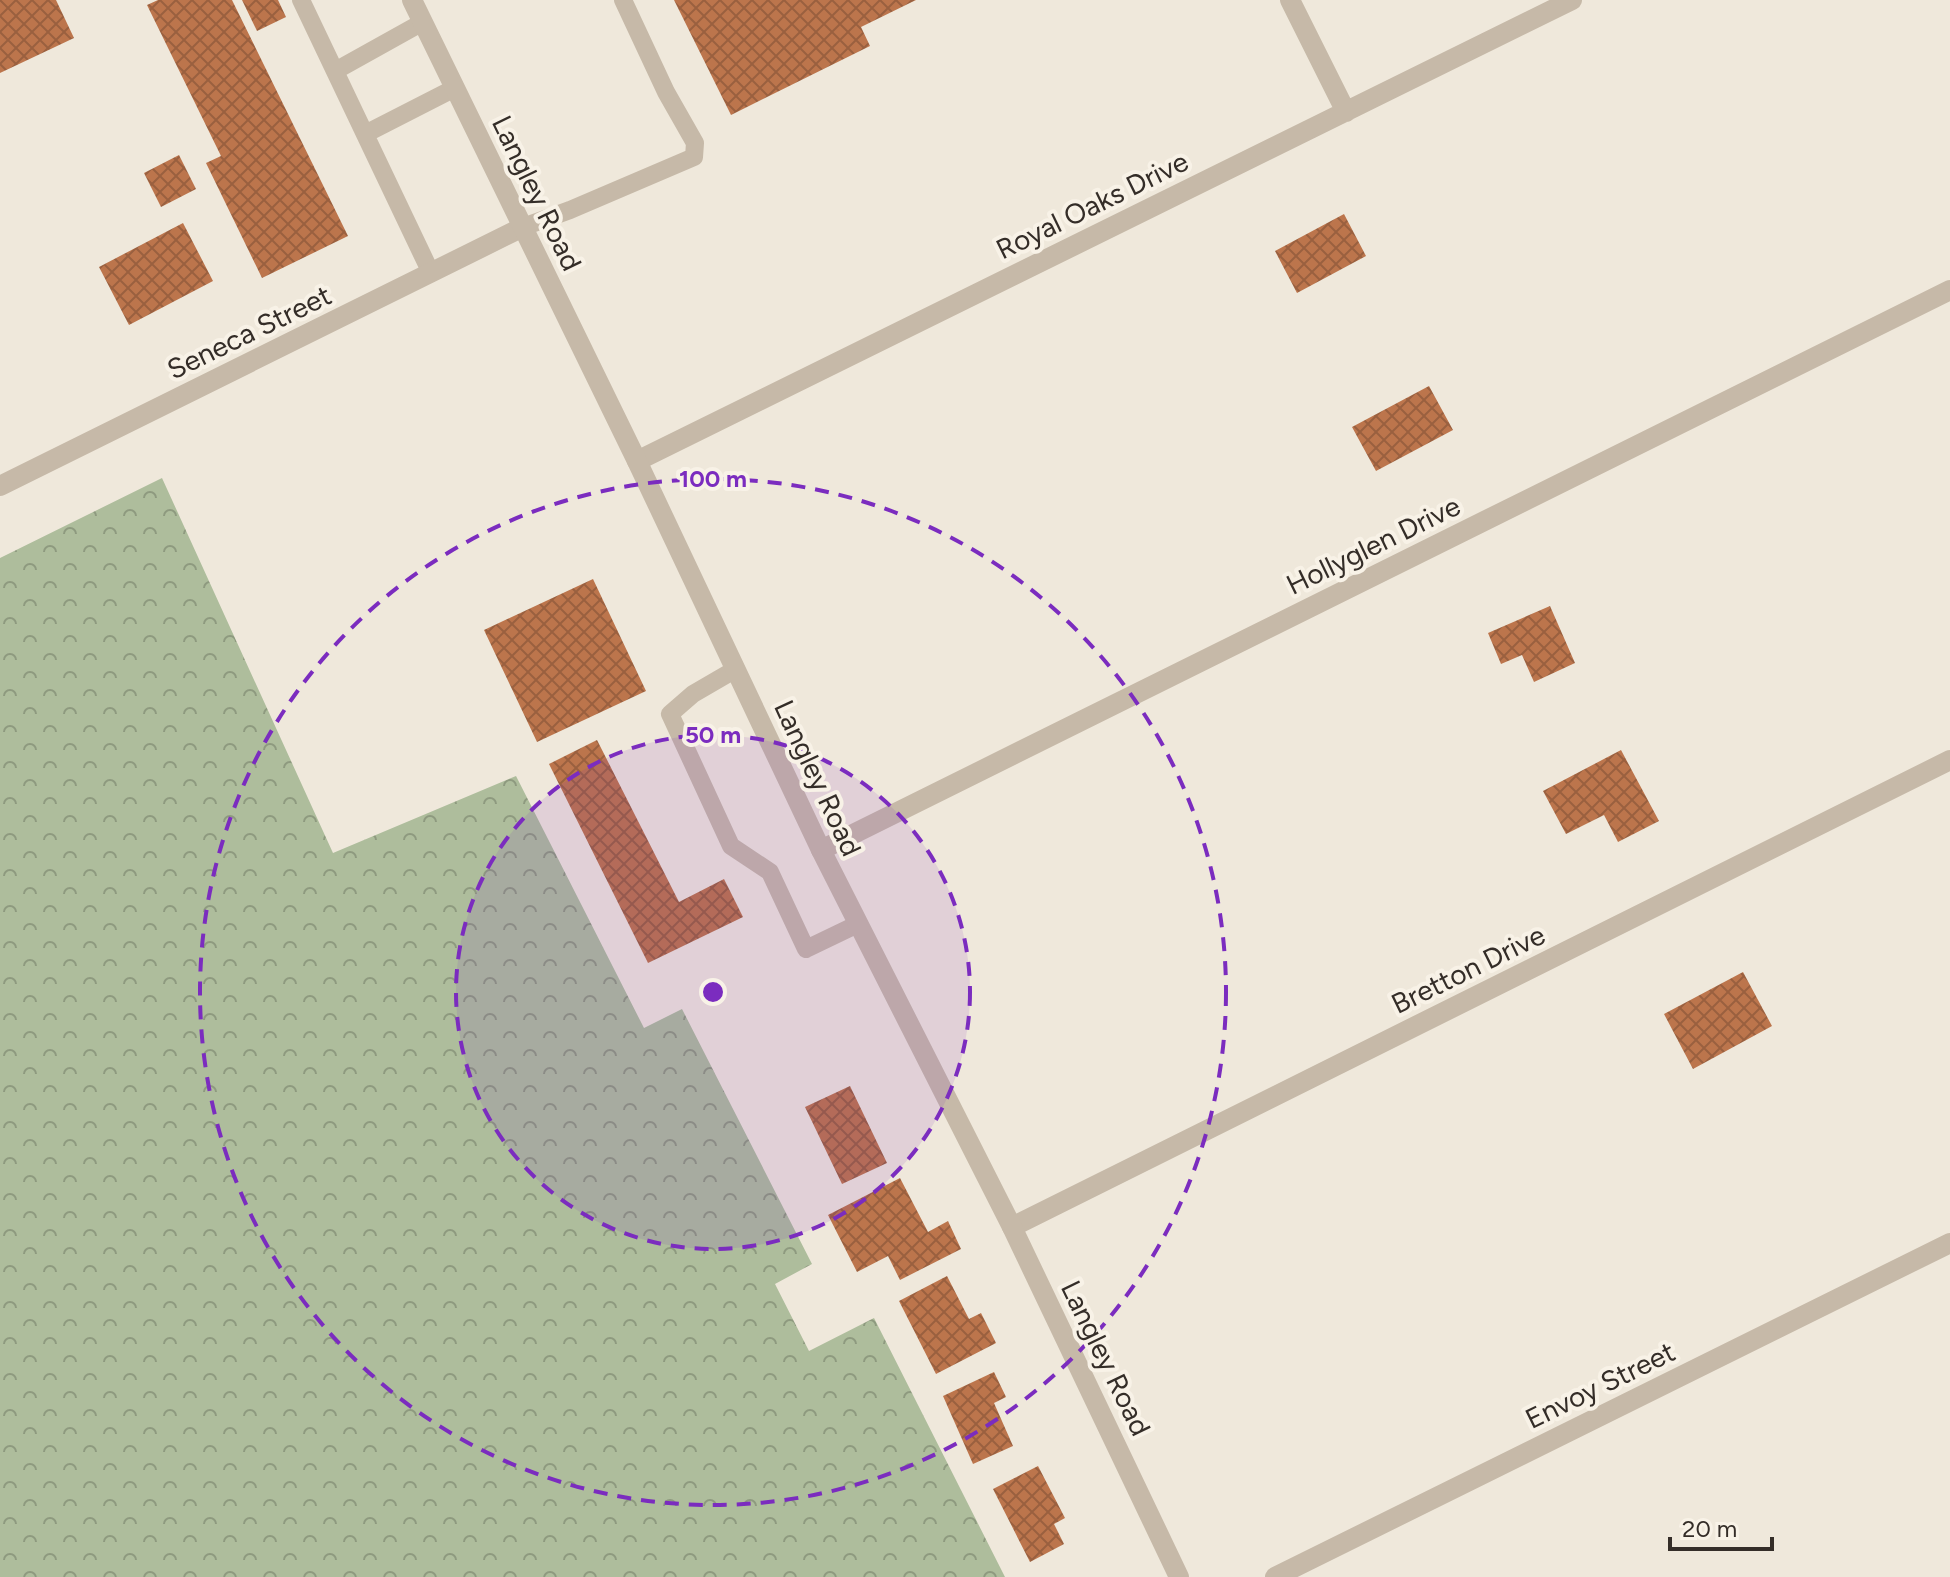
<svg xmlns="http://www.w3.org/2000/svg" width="1950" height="1577" font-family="Figtree,sans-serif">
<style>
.forest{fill:url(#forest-crowns)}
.building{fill:url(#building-cross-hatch)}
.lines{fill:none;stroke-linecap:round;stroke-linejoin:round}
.service{stroke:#c6b9a8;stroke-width:18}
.minor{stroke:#c6b9a8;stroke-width:20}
.tertiary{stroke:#c6b9a8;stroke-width:20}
.ring{fill:none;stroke:#7b2cbf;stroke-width:4;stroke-dasharray:14 10}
.labels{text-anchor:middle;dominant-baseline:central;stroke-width:8;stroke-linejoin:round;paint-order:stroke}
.street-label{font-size:28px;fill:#342d28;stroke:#f8f2e7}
.centre{fill:#7b2cbf;stroke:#f8f2e7;stroke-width:4}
.ring-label{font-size:24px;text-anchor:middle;font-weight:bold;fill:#7b2cbf;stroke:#f8f2e7;stroke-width:8;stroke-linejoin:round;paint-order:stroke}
</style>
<defs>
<pattern id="forest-crowns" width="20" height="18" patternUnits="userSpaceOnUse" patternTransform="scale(2)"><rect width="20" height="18" fill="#aebd9c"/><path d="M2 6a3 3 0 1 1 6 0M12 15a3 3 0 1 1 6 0" fill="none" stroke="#8e9a7f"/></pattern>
<pattern id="building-cross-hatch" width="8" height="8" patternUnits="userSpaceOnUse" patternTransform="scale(2)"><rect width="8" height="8" fill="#bc754c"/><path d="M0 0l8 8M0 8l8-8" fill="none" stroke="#9a603f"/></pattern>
</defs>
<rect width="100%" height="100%" fill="#efe8db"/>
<!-- forest -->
<path class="forest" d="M162 478 333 853 516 776 644 1028 682 1009 812 1264 775 1284 809 1351 874 1318 1005 1577H0V558Z"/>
<!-- building -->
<path class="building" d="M0 0H56L74 38 0 73Z
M158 0H232L348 236 262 278 206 163 221 156 147 5Z
M242 0H278L286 17 257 31Z
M674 0H916L861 27 870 46 731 115Z
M179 155 196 189 161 207 144 173Z
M1344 214 1366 256 1297 293 1275 251Z
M183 223 213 281 129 325 99 267Z
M1429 386 1453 430 1376 471 1352 427Z
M593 579 646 691 537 742 484 630Z
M1550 606 1575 663 1534 682 1522 655 1501 664 1488 633Z
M597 740 679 902 724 879 743 917 648 963 549 764Z
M1621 750 1659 821 1618 842 1604 815 1566 834 1543 791Z
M1743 972 1772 1026 1693 1069 1664 1014Z
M850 1086 887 1163 842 1184 805 1107Z
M900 1178 928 1232 948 1221 961 1249 900 1280 888 1256 857 1272 828 1215Z
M947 1276 969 1319 981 1313 996 1343 936 1374 899 1301Z
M994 1372 1006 1397 994 1403 1013 1446 973 1464 943 1396Z
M1038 1466 1065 1518 1054 1524 1064 1544 1030 1562 993 1489Z"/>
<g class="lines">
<!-- service -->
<path class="service" d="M301 0 431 273
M335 71 423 22
M365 134 455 88
M523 227 570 210 694 157 695 143 666 92 623 0
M736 669 693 694 670 714 731 846 770 872 806 949 858 924"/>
<!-- minor -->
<path class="minor" d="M1290 0 1346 112
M637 461 1572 0
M0 486 523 227
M821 850 1950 290
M1012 1227 1950 760
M1275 1577 1950 1243"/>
<!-- tertiary -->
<path class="tertiary" d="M412 0 637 461 821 850 1012 1227 1179 1577"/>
</g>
<!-- distance rings -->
<circle cx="713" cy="992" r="257" fill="#7b2cbf" fill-opacity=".12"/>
<g class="ring">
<circle cx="713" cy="992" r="257"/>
<circle cx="713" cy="992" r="513"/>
</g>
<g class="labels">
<!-- street labels -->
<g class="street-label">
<text transform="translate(537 193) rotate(64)">Langley Road</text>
<text transform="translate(1092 205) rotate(-26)">Royal Oaks Drive</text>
<text transform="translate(249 332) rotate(-26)">Seneca Street</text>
<text transform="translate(1373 545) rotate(-26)">Hollyglen Drive</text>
<text transform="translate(818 778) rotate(65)">Langley Road</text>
<text transform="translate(1468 969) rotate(-26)">Bretton Drive</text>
<text transform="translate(1106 1358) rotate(64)">Langley Road</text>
<text transform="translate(1600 1385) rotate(-26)">Envoy Street</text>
</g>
</g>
<circle cx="713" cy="992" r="12" class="centre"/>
<g class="ring-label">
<text x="713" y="487">100 m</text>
<text x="713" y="743">50 m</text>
</g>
<!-- scale -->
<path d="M1670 1537v12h102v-12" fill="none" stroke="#342d28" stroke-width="4"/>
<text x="1682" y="1537" font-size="24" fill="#342d28" stroke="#f8f2e7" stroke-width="6" paint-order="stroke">20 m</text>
</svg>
